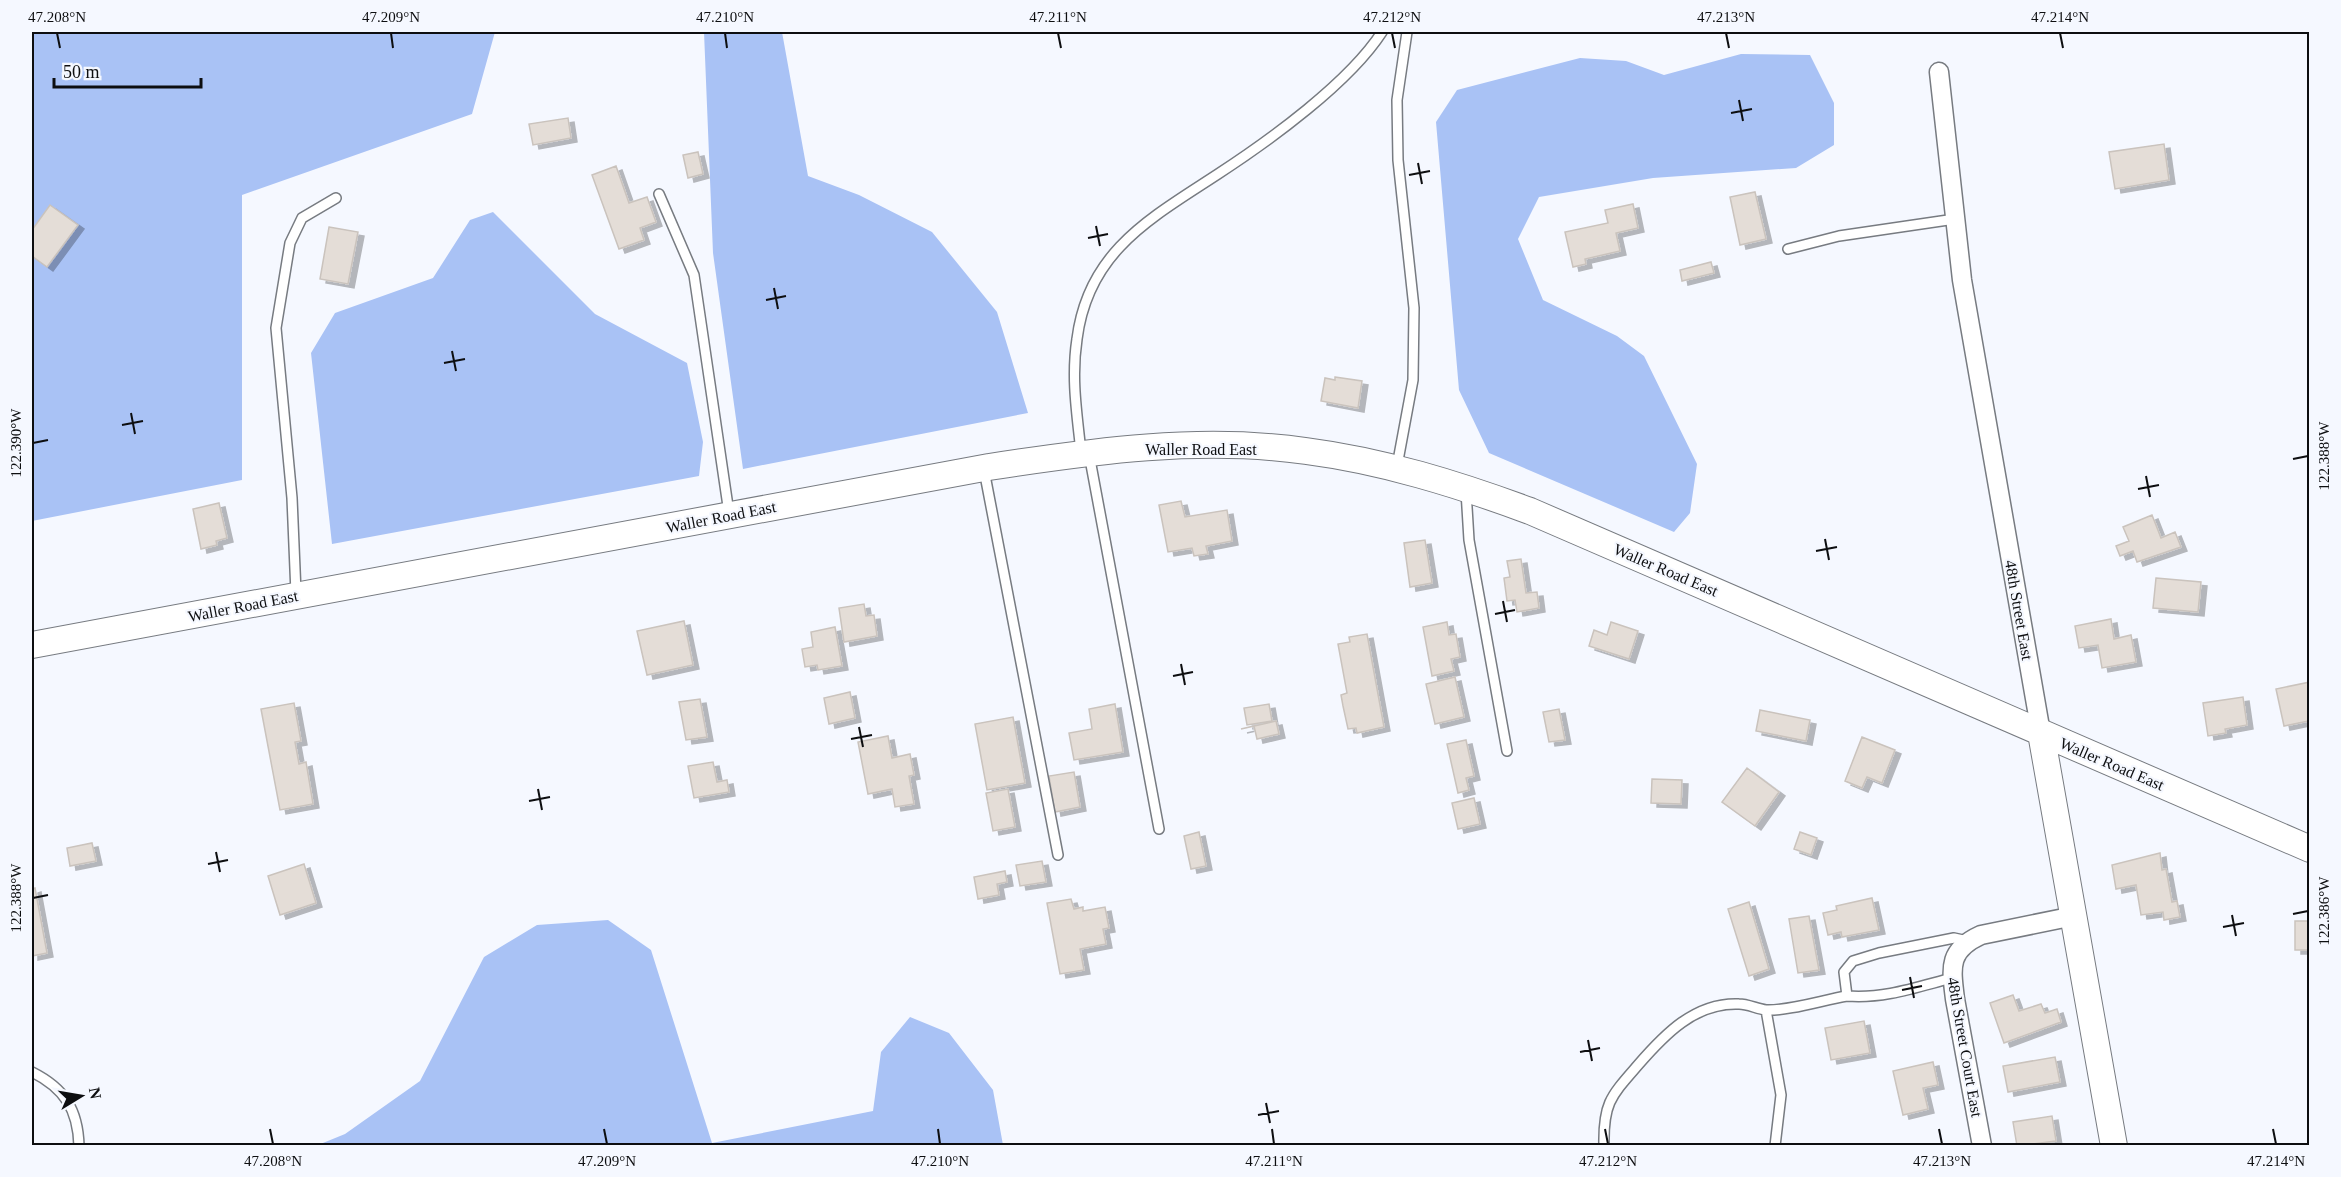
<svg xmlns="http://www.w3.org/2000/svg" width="2341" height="1177" font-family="'Times New Roman',serif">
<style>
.forest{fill:#a9c2f5}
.building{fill:#e4ddd7;stroke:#cac3bd;stroke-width:1.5;filter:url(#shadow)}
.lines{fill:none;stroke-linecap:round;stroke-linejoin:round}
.lane-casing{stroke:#777b81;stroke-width:12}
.street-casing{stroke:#777b81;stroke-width:21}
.secondary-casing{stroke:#777b81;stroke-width:28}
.lane{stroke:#fff;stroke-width:9}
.street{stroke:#fff;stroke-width:18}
.secondary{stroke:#fff;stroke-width:26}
.ticks{fill:none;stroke:#0d0e10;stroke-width:2}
.labels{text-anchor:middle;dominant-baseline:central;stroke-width:4.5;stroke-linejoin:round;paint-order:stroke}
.street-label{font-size:16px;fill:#0d0e10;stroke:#f5f8ff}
.neatline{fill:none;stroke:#0d0e10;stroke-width:2}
.ticks-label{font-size:15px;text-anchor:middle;fill:#0d0e10}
</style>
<defs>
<filter id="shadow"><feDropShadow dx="6" dy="4" stdDeviation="0" flood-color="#0004"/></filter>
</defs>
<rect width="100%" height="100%" fill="#f5f8ff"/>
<!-- forest -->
<path class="forest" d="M32 32H495L472 114 242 195V480L32 521Z
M704 32H782L808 176 859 195 932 232 997 312 1028 413 743 469 713 253Z
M1741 54 1810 55 1834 103V145L1796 168 1653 178 1539 197 1518 239 1543 300 1617 336 1644 356 1697 464 1690 513 1674 532 1489 453 1459 390 1436 122 1457 90 1580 58 1626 61 1664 75Z
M493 212 595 314 687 363 703 442 699 476 332 544 311 353 335 313 433 278 470 220Z
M608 920 651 950 712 1143 873 1111 881 1052 910 1017 949 1033 993 1090 1003 1145H318L345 1134 420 1081 484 957 537 925Z"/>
<!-- building -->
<path class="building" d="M568 118 571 138 533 145 529 124Z
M2164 144 2169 180 2115 189 2109 152Z
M698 152 703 174 688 178 683 155Z
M616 166 629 203 647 197 656 222 640 228 644 240 619 249 592 175Z
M1755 192 1766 239 1740 245 1730 197Z
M1633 204 1638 228 1616 233 1620 251 1585 259 1586 264 1573 267 1565 232 1608 223 1605 210Z
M50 205 78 225 47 267 32 256V230Z
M329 227 358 232 348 284 320 279Z
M1711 262 1714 273 1682 281 1680 270Z
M1335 377 1362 381 1358 408 1321 401 1325 378 1335 380Z
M1181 501 1185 517 1227 510 1232 541 1206 546 1208 554 1194 556 1192 548 1168 552 1159 505Z
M219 503 227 538 216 541 217 545 201 549 193 509Z
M2152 515 2161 538 2175 532 2181 547 2137 562 2133 551 2120 556 2116 546 2129 541 2123 527Z
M1425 540 1432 583 1410 587 1404 543Z
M1521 559 1526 593 1537 592 1539 608 1517 612 1515 600 1507 601 1504 578 1510 577 1507 561Z
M2156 578 2201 582 2198 612 2153 608Z
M864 604 866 616 874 615 877 636 844 642 839 608Z
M2111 619 2114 639 2131 635 2136 662 2102 668 2098 645 2079 648 2075 626Z
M684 621 693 665 647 675 637 631Z
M1447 622 1449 635 1456 634 1460 657 1451 659 1454 671 1432 676 1423 627Z
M1611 622 1638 631 1629 659 1589 646 1594 630 1607 635Z
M835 627 842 666 818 670 817 665 805 667 802 649 813 647 811 632Z
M1367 634 1384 727 1357 733 1356 728 1348 729 1343 706 1341 695 1347 693 1338 644 1350 642 1349 637Z
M1455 677 1464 717 1435 724 1426 684Z
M2310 682V727L2308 721 2284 726 2276 689Z
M850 692 855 718 829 724 824 698Z
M2243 697 2247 725 2225 729 2226 733 2208 736 2203 703Z
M700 699 707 737 686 740 679 702Z
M294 703 301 741 295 742 299 764 306 762 313 804 280 810 261 709Z
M1115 704 1123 752 1074 760 1069 733 1092 729 1089 709Z
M1269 704 1272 721 1247 725 1244 708Z
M1559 709 1565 740 1549 742 1543 712Z
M1760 710 1810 720 1806 741 1756 731Z
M1013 717 1025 783 987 790 975 724Z
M1276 721 1279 734 1257 739 1254 726 1241 729Z
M888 736 892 758 910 754 914 775 909 776 914 804 895 807 892 789 868 794 858 742Z
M1862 737 1895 750 1882 783 1867 777 1862 788 1845 781Z
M1466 740 1474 776 1466 778 1469 790 1458 793 1447 744Z
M713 762 717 782 727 780 729 792 694 798 688 766Z
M1747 768 1779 792 1755 826 1722 802Z
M1074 772 1080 807 1055 812 1049 776Z
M1652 779 1682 780 1681 804 1651 803Z
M1008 789 1015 827 993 831 986 793Z
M1474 798 1480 824 1458 829 1452 803Z
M1199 832 1206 866 1191 869 1184 836Z
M1800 832 1817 838 1811 855 1794 849Z
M92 843 96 861 70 866 67 848Z
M2160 853 2162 870 2166 869 2172 902 2177 901 2180 917 2164 920 2163 912 2141 915 2136 885 2116 889 2112 865Z
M1042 861 1046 882 1020 886 1016 865Z
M304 864 316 903 280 915 268 876Z
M1005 871 1007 882 997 884 999 895 978 899 974 877Z
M35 888 47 953 32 956V889Z
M1872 898 1879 930 1842 937 1841 932 1828 935 1823 913 1837 910 1836 906Z
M1071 899 1074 909 1083 907V911L1105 907 1109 928 1103 929 1106 944 1080 949 1084 970 1060 974 1047 903Z
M1749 902 1769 969 1749 976 1728 909Z
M1809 916 1819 970 1798 973 1789 919Z
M2295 921H2310V950H2295Z
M2013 995 2019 1011 2041 1004 2045 1013 2057 1009 2061 1022 2004 1043 1990 1003Z
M1864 1021 1870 1053 1831 1060 1825 1028Z
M2055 1057 2060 1082 2008 1092 2003 1066Z
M1933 1062 1938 1085 1923 1088 1928 1109 1903 1115 1893 1071Z
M2052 1116 2056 1141 2017 1146 2013 1122Z"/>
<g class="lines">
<defs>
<path id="lane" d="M659 194 694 275 729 513
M1788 249 1839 236 1955 219
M1081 452C1077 414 1071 378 1077 339 1088 251 1151 218 1218 174 1270 140 1349 83 1382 32
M1089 454 1159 829
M1397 466 1413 380 1414 308 1398 160 1397 100 1407 32
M984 470 1058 855
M1466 491 1469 540 1507 751
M296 593 292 498 276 328 290 243 302 218 336 198
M1952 978C1917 987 1884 999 1847 996L1844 972 1853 961 1879 953 1954 938 1968 941
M1766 1010 1781 1095 1775 1146
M32 1072C64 1088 78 1109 79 1146
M1604 1146C1603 1103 1611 1096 1638 1065 1664 1035 1695 1002 1739 1004 1748 1004 1757 1009 1766 1010 1789 1011 1823 1000 1847 996"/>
<path id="street" d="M1939 72 1962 280 2041 733
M1982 1146 1955 999C1951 967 1948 950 1981 935L2074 916"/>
<path id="secondary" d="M32 645 989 467C1093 451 1201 436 1306 451 1383 461 1457 484 1530 511L2310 849
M2041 733 2114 1146"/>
</defs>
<!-- lane casing -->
<use href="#lane" class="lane-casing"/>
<!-- street casing -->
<use href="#street" class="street-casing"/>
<!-- secondary casing -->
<use href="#secondary" class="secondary-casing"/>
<!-- lane -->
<use href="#lane" class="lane"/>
<!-- street -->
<use href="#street" class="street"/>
<!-- secondary -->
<use href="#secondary" class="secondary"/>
</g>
<!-- ticks -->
<path class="ticks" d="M57 33 60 48M391 33 393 48M725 33 727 48M1058 33 1061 48M1392 33 1395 48M1726 33 1729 48M2060 33 2063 48M1739 100 1743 121M1731 113 1752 109M1418 163 1422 184M1409 175 1430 171M1096 226 1100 246M1088 238 1108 234M774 288 778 309M766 300 786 296M452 351 456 371M444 363 465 359M131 413 135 434M122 425 143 421M33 443 48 440M2293 459 2308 456M2146 476 2150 497M2138 489 2159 485M1825 539 1829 560M1816 551 1837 547M1503 601 1507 622M1495 614 1515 610M1181 664 1185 685M1173 676 1193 672M859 727 863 747M851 739 872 735M538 789 542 810M529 801 550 797M216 852 220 872M208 864 228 860M33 898 48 895M2293 914 2308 911M2232 915 2236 936M2223 927 2244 923M1910 977 1914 998M1902 990 1922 986M1588 1040 1592 1061M1580 1052 1600 1048M1266 1103 1270 1123M1258 1115 1279 1111M270 1129 273 1144M604 1129 607 1144M938 1129 940 1144M1272 1129 1274 1144M1605 1129 1608 1144M1939 1129 1942 1144M2273 1129 2276 1144"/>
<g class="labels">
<!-- street labels -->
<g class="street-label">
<text x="1201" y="449">Waller Road East</text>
<text transform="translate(721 517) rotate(-11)">Waller Road East</text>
<text transform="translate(1666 570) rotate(23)">Waller Road East</text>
<text transform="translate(243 606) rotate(-11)">Waller Road East</text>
<text transform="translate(2019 610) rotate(80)">48th Street East</text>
<text transform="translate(2112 764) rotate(23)">Waller Road East</text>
<text transform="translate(1965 1047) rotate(80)">48th Street Court East</text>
</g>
</g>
<!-- border -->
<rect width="2341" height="1177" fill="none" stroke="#f5f8ff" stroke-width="66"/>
<!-- north arrow -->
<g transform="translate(81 1096) rotate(79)" stroke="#f5f8ff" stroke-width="4.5" paint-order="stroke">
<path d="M0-4.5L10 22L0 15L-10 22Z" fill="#0d0e10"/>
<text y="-9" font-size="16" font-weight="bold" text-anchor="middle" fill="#0d0e10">N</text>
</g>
<!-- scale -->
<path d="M54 78v9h147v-9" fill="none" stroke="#0d0e10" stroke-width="3"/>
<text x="63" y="78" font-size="18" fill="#0d0e10" stroke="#f5f8ff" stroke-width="4.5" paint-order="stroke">50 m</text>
<rect x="33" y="33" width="2275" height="1111" class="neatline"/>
<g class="ticks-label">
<text x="57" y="22">47.208°N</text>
<text x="391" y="22">47.209°N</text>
<text x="725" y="22">47.210°N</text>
<text x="1058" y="22">47.211°N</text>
<text x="1392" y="22">47.212°N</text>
<text x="1726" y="22">47.213°N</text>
<text x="2060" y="22">47.214°N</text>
<text transform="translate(16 443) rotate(-90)" y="5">122.390°W</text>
<text transform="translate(2324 456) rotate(-90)" y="5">122.388°W</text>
<text transform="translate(16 898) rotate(-90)" y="5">122.388°W</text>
<text transform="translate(2324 911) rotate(-90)" y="5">122.386°W</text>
<text x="273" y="1166">47.208°N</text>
<text x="607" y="1166">47.209°N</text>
<text x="940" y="1166">47.210°N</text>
<text x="1274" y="1166">47.211°N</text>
<text x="1608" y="1166">47.212°N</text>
<text x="1942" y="1166">47.213°N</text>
<text x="2276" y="1166">47.214°N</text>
</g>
</svg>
